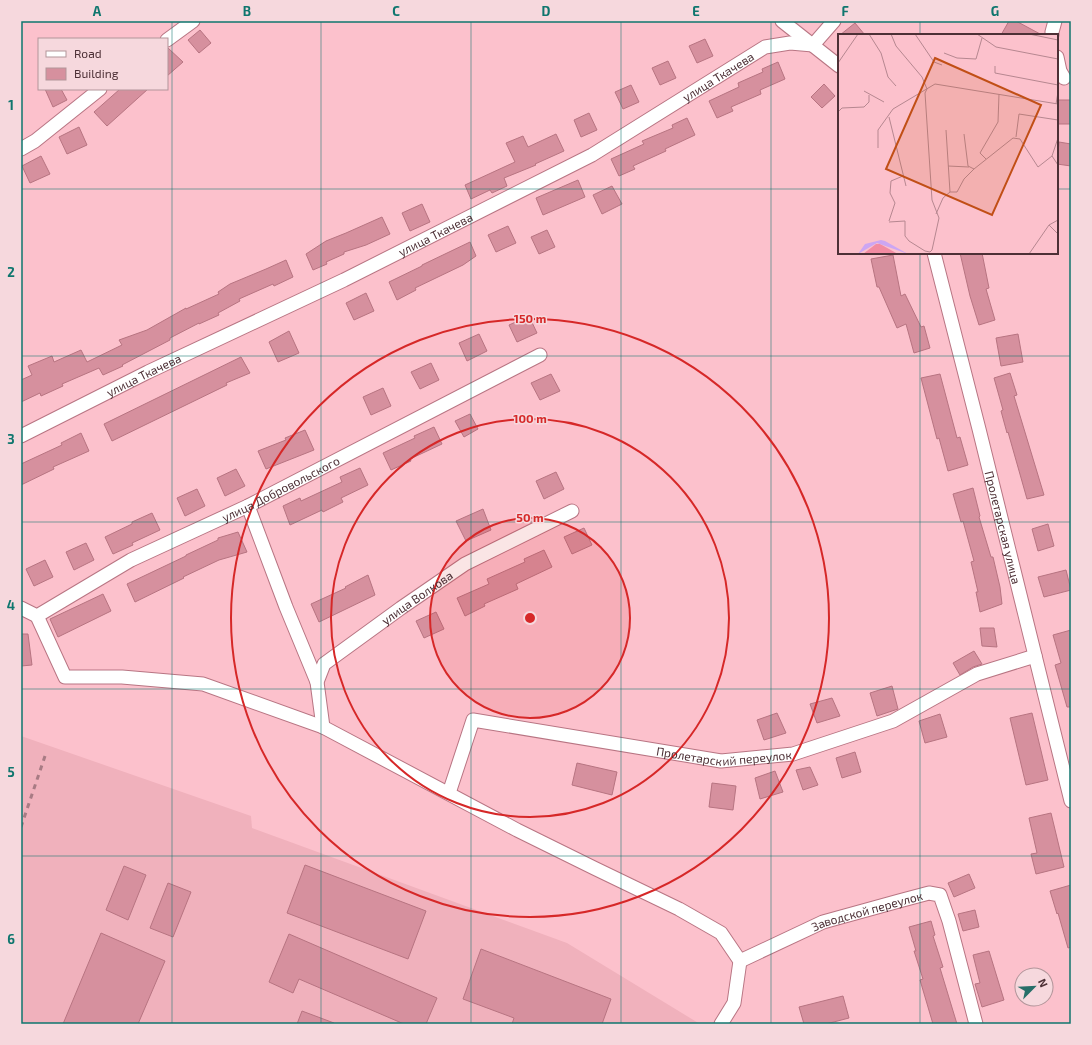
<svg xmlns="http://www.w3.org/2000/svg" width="1092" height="1045" font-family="'Exo 2',sans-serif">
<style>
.built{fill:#f0b1bc}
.building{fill:#d6909e;stroke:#b77481}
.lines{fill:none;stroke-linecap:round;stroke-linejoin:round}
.street-casing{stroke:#b87583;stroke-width:15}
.street{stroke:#fff;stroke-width:13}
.rail{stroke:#a87b84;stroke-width:3;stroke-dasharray:5 5;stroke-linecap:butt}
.grid{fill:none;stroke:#0f766e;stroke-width:1;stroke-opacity:0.55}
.ring{fill:none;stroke:#d62828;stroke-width:2}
.labels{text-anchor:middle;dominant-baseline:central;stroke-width:3;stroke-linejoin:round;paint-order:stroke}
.street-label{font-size:12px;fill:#4d3036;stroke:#f6d8dd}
.inset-road{fill:none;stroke:#b68790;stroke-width:1}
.view{fill:#c14f16;fill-opacity:0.15;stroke:#c14f16;stroke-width:2}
.inset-edge{fill:none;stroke:#4d3036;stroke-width:2}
.centre{fill:#d62828;stroke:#f6d8dd;stroke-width:2}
.ring-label{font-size:12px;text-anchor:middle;font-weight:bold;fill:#d62828;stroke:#f6d8dd;stroke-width:3;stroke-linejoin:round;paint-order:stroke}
.neatline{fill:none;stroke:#0f766e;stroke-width:1.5}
.grid-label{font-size:13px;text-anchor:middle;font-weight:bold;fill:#0f766e}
</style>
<rect width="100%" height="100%" fill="#fcc1cc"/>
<!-- built -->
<path class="built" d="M21 736 251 816 252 828 567 943 700 1024H21Z"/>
<!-- building -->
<path class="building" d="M1009 21H1016L1042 35H1001Z
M855 23 865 35H840Z
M200 30 211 43 199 53 188 40Z
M705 39 713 56 697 63 689 46Z
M167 48H168L183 62 167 76Z
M668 61 676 78 660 85 652 68Z
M778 62 785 79 760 90 761 94 731 107 733 111 717 118 709 101 739 87 738 83 763 72 762 69Z
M824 84 835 96 822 108 811 97Z
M631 85 639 102 623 109 615 92Z
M45 89H61L67 100 53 107Z
M120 89H148L107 126 94 112Z
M1057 100H1071V124H1057Z
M589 113 597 130 581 137 574 120Z
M687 118 695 135 665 149 666 151 633 166 635 169 619 176 611 159 644 144 642 141 673 128 672 125Z
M79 127 87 145 67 154 59 137Z
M556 134 564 151 535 164 536 165 504 178 507 186 492 193 490 190 471 199 465 185 515 162 506 143 523 136 528 147Z
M1059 142 1071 144V166L1057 164Z
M41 156 50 174 30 183 22 166Z
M578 180 585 197 543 215 536 198Z
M612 186 622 204 602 214 593 195Z
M422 204 430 222 410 231 402 213Z
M382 217 390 234 366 245 344 252V254L326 262 327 264 313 270 306 254 326 241 346 233Z
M508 226 516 243 496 252 488 235Z
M547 230 555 247 539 254 531 237Z
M470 242 476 256 463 265 415 288 416 290 397 300 389 282 422 266V265Z
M960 253H982L989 288 986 289 995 320 979 325 970 296Z
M893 255 901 296 905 294 921 327 924 326 930 348 914 353 906 324 897 328 879 287H877L871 259Z
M286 260 293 277 274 286 273 284 239 299 240 301 218 313 219 315 199 324V323L170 338V340L122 365 123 366 103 375 99 368 62 384 63 386 41 396 40 393 21 402V380L32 375 28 366 52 356 54 362 81 350 87 362 122 345 119 340 147 330 186 308V309L219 294 218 292 230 284 266 269Z
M366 293 374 311 354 320 346 303Z
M529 316 537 333 517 342 509 325Z
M289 331 299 353 278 362 269 342Z
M479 334 487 351 467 361 459 343Z
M1018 334 1023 362 1001 366 996 338Z
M241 357 250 373 226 383 227 385 112 441 104 424Z
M431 363 439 380 420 389 411 372Z
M1010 373 1017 395 1014 396 1044 495 1027 499 1008 432 1007 433 1001 411 1003 410 994 378Z
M551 374 560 391 540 400 531 383Z
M940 374 957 438 960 437 968 465 948 471 939 438 937 439 921 378Z
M383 388 391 406 371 415 363 397Z
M470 414 478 429 464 437 455 421Z
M434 427 442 444 410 459 411 461 391 470 383 453 415 438 414 436Z
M305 430 314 450 266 469 258 451 286 440 285 438Z
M81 433 89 451 53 467 54 469 21 485V464L62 445 61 443Z
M360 468 368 485 341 498 343 502 323 512 322 510 290 525 283 506 300 498 301 501 342 482 340 477Z
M236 469 245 486 225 496 217 478Z
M556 472 564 489 544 499 536 481Z
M973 488 980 516 979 517 991 557H993L1000 587 1002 604 980 612 976 592H978L971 562 974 561 963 521 961 522 953 494Z
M197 489 205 506 185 516 177 498Z
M483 509 491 530 466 541 456 521Z
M152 513 160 530 132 543 133 545 113 554 105 537 132 524V522Z
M1048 524 1054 546 1038 551 1032 529Z
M584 528 592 545 572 554 564 537Z
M238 532 247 552 219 560 183 577 184 578 135 602 127 584 186 556V555L218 540V538Z
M86 543 94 560 74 570 66 552Z
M544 550 552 567 516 584 518 589 484 604 485 606 465 616 457 598 489 584 487 579 525 562 524 559Z
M45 560 53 577 34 586 26 569Z
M1066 570 1071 590 1044 597 1038 577Z
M368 575 375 595 319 622 311 604 346 588 345 587Z
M103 594 111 611 58 637 50 619Z
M436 612 444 629 424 638 416 621Z
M980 628H994L997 647 982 646Z
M1071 630V707H1067L1055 665 1061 663 1053 635Z
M21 634H28L32 665 21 666Z
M974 651 982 664 973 667 960 675 953 663Z
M892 686 898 709 877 716 870 693Z
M832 698 840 716 817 723 810 704Z
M777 713 786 733 764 740 757 720Z
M1032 713 1048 780 1026 785 1010 718Z
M940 714 947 737 925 743 919 721Z
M855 752 861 772 842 778 836 758Z
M577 763 617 772 612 795 572 785Z
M810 767 818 785 803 790 796 770Z
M775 771 783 792 760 799 755 778Z
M712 783 736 786 733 810 709 807Z
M1051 813 1064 867 1036 874 1031 854 1037 853 1029 818Z
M305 865 426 911 408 959 287 913Z
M124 866 146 875 128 920 106 910Z
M969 874 975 888 954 897 948 883Z
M168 883 191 892 173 937 150 928Z
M1071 885V947L1068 948 1058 913 1057 914 1050 891Z
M975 910 979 927 963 931 958 914Z
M931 921 935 935 933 936 943 967 940 968 957 1024H933L920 980 923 979 914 951H916L909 927Z
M101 933 165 961 138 1024H63Z
M289 934 437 998 426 1024H404L299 979 293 993 269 982Z
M481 949 611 999 602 1024H512L514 1018 463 999Z
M989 951 1004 1000 982 1007 975 984 980 983 973 955Z
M843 996 849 1018 826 1024H804L799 1007Z
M302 1011 334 1023V1024H297Z"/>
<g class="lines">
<defs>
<g id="street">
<path d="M782 21 839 66"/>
<path d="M1052 35V32L1055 21"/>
<path d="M167 40 193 21"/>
<path d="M1057 57 1060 71 1064 78"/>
<path d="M21 149 35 141 100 89"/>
<path id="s1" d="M934 253 979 429 1071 801"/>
<path id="s2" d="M21 436 148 372 344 280 592 155 765 47 790 43 813 45 834 21"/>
<path d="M248 506 286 607 317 682"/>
<path id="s3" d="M21 608 37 616 131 560 248 506 540 355"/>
<path d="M37 616 65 677H122L203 684 323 727 517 830 594 868 679 909 721 933 740 961 734 1003 721 1024"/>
<path id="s4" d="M323 727 317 682 324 664 401 608 465 564 572 511"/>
<path id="s5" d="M449 793 473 720 721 761 793 754 893 721 977 674 1035 656"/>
<path id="s6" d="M740 961 823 922 899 901 929 893 940 895 949 921 976 1024"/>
</g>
</defs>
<!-- street casing -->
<use href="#street" class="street-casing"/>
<!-- street -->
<use href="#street" class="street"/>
<!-- rail -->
<path class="rail" d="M21 827 45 756"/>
</g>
<!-- grid -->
<path class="grid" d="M172 21V1024M321 21V1024M471 21V1024M621 21V1024M771 21V1024M920 21V35M21 189H839M1057 189H1071M920 253V1024M21 356H1071M21 522H1071M21 689H1071M21 856H1071"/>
<!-- distance rings -->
<circle cx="530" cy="618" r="100" fill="#d62828" fill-opacity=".12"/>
<g class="ring">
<circle cx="530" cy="618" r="100"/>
<circle cx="530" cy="618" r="199"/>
<circle cx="530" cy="618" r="299"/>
</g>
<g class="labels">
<!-- street labels -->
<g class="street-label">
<text stroke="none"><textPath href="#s2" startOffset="785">улица Ткачева</textPath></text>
<text stroke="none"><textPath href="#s2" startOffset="461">улица Ткачева</textPath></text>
<text stroke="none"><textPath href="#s2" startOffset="137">улица Ткачева</textPath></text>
<text stroke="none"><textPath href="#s3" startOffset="293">улица Добровольского</textPath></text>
<text stroke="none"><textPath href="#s1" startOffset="283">Пролетарская улица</textPath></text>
<text stroke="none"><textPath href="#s4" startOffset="179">улица Волкова</textPath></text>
<text stroke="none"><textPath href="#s5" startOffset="331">Пролетарский переулок</textPath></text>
<text stroke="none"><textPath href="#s6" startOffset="137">Заводской переулок</textPath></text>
</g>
</g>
<!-- overview -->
<g transform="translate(838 34)">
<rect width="220" height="220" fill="#fcc1cc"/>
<path d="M38 210H42L60 220H25Z" fill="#f28ba2"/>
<path d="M43 206 47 207 70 220 39 209 20 220 27 210Z" fill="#cca6f3"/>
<path class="inset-road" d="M31 0 43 19 50 43 58 52M77 0 96 28 104 31M139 0 158 13 220 25M191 0 220 6M106 19 119 24 138 25 144 4M0 29 20 0M157 32V39L220 51M26 57 46 68M218 70 220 58M0 78 4 74 26 73 31 68V61M51 83 68 152M126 100 130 132 136 135M178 103 181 80 220 86M220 104 214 122 220 131M40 114V96L55 75 97 50 220 70M148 125 142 119 160 88 161 60M110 132 131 133M112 158H119L126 145 136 135 175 104 182 105 200 133 214 122M98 180 105 164 112 158 108 96M51 187 57 169 52 159 53 147 65 142M51 188 67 187V202L71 207 87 217 92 218 94 216 101 184 94 166 87 59 89 55 84 43 58 12 53 0M211 191 220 200M191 220 211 191 220 186"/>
<path class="view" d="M97 24 203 71 154 181 48 135Z"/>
<rect width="220" height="220" class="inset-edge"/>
</g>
<circle cx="530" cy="618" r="6" class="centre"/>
<g class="ring-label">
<text x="530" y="323">150 m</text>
<text x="530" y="423">100 m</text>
<text x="530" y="522">50 m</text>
</g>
<!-- border -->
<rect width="1092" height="1045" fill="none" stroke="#f6d8dd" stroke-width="44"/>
<!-- legend -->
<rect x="38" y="38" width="130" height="52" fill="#f6d8dd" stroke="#b2959a"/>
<rect x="46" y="51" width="20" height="6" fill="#ffffff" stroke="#b2959a"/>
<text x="74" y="58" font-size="12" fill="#4d3036">Road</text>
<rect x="46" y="68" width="20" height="12" fill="#d6909e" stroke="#b2959a"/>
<text x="74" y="78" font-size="12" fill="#4d3036">Building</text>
<!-- north arrow -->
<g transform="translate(1034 987) rotate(66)"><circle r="19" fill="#f6d8dd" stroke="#b2959a"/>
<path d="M0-3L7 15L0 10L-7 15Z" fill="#276f69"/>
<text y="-6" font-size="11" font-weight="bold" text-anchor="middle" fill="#4d3036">N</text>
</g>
<rect x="22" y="22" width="1048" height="1001" class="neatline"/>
<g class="grid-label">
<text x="97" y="16">A</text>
<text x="247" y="16">B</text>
<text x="396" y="16">C</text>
<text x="546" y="16">D</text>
<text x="696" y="16">E</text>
<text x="845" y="16">F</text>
<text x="995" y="16">G</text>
<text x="11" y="110">1</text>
<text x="11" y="277">2</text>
<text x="11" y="444">3</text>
<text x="11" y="610">4</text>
<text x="11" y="777">5</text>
<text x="11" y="944">6</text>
</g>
</svg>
